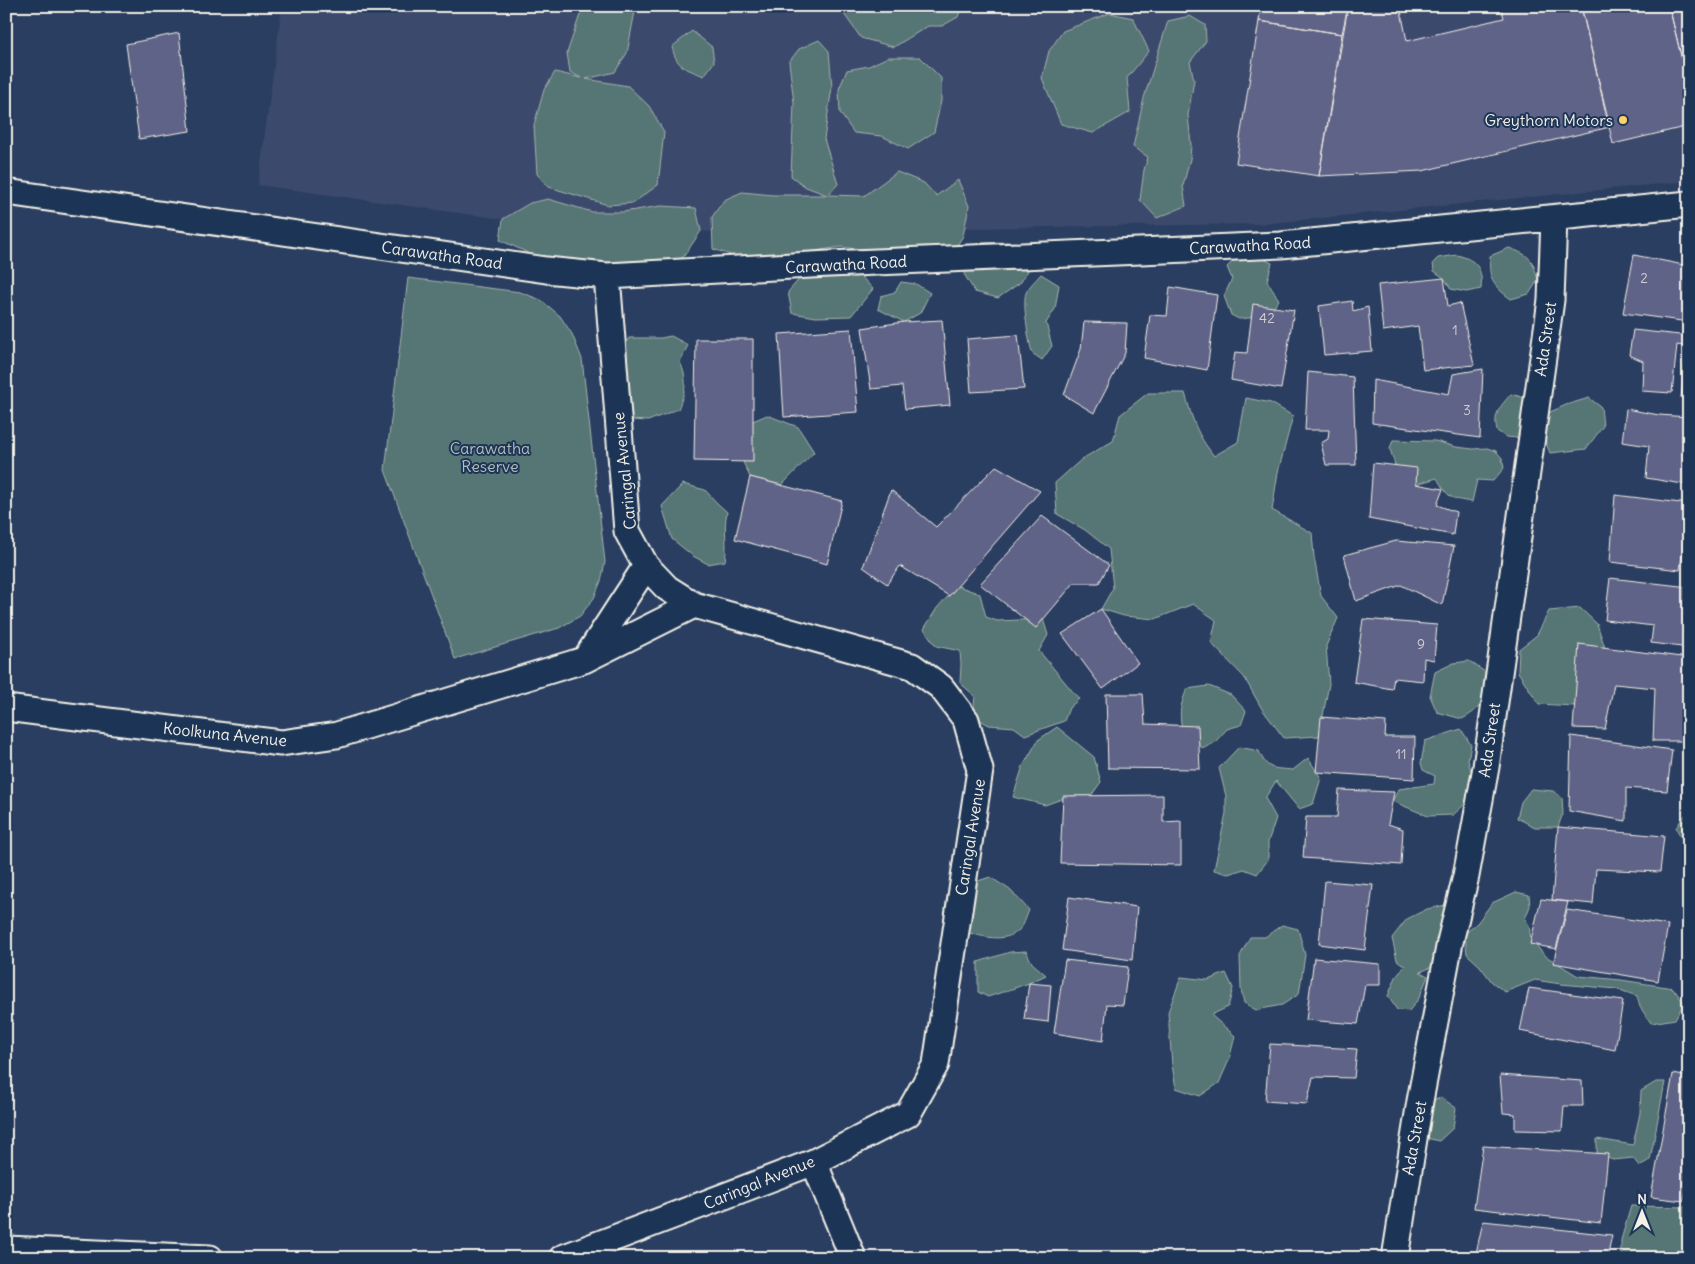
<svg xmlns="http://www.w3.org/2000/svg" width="1695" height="1264" font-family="Delius,sans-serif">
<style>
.built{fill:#3a496d}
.green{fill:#567574;stroke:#a5b3ae}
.building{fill:#606388;stroke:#f4f1e8}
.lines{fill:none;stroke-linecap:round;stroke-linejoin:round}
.minor-casing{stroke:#f4f1e8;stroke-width:29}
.minor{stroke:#1d3557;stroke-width:25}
.poi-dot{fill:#ffd166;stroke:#1d3557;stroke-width:2}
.labels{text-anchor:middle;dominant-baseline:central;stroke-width:4;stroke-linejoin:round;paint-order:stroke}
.number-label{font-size:14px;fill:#cfced0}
.poi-label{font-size:16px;fill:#f4f1e8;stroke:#1d3557;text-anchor:end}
.street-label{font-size:16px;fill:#f4f1e8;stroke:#1d3557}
.park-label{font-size:16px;fill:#b5bfba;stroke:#1d3557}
</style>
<rect width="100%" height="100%" fill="#2a3e61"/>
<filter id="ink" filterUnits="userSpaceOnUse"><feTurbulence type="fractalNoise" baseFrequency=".02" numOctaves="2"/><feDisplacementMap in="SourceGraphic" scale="10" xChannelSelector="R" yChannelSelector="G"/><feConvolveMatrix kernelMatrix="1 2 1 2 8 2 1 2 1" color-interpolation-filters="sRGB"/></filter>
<g filter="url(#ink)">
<!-- built -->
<path class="built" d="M282 6H1689V181L1261 224 602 233 258 185Z"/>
<!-- green -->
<path class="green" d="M581 6H636L627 53 615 72 586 79 628 86 649 106 664 132 658 185 633 203 608 205 549 187 537 174 534 125 544 90 555 72 581 78 570 72 567 53 582 9Z
M849 6H962L958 17 942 26H928L894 47 861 38 844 14Z
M1110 13 1133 18 1149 51 1127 78 1130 112 1093 133 1061 124 1042 78 1049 51 1063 31Z
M1190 16 1205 25 1206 41 1190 62 1194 80 1188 115 1191 145 1190 159 1183 186 1186 206 1157 218 1140 200 1144 170 1148 157 1133 147 1144 98 1168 21Z
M692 31 712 47 714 62 704 76C685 68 677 68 672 47Z
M819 40 829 51 832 87 824 139 838 184 828 195 864 196 897 172 924 183 936 196 958 180 969 206 963 236 948 259 900 255 841 247 748 261 713 249 712 217 724 200 742 192 773 195H827L806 187 791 176 794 103 789 62 799 49Z
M888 57H920L941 78V101L934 132 908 149 882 136 854 133 840 113 839 89 847 70 869 66Z
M548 199 592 212H623L661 206 696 208 701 231 684 256 658 284 546 270 526 252 500 240 503 219 530 203Z
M1006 242 1027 243 1030 267 1021 282 998 298 975 292 964 274 979 243Z
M1509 248C1531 256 1532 258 1538 280L1529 294 1511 299C1493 286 1488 279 1490 256Z
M1255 255 1272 263 1267 281 1279 300 1267 316 1239 319 1231 315 1224 296 1232 279 1227 267 1235 259Z
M1457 255C1477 260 1483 269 1481 289L1466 292 1451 289 1444 278 1434 271 1433 263 1438 258Z
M857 272 873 289 851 316 816 317 792 313 788 292 802 276Z
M1041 274 1059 285 1055 309 1046 323 1052 346 1042 360 1032 353C1029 341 1022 304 1026 293 1028 287 1037 279 1041 274Z
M408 278 520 292 541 300 560 316 572 334 582 359 605 562 601 581 594 598 580 616 559 628 455 659 385 470Z
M901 282 916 284 930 293 920 313 904 322 878 309 881 296 895 292Z
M671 336 688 345 680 362C688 380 686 390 678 409L648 421 631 420 615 384V364L629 338H661Z
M1148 393H1185C1193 421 1196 433 1214 456L1238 442 1246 398 1271 403 1293 416 1278 472 1272 510 1312 533 1314 557 1321 596 1338 618 1326 646 1329 684 1319 736 1284 738 1262 709 1244 677 1211 643 1216 620 1193 604 1155 619 1124 616 1101 609 1113 588 1109 549 1085 530 1057 514 1055 483 1082 459 1113 441 1120 415Z
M1511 394 1525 398 1528 415 1525 432 1518 438 1506 437 1497 431C1493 413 1500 407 1511 394Z
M1589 398 1601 407 1603 426 1586 449 1550 453 1541 430 1548 413 1566 405Z
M767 415 798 427 814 452 782 485 750 477 743 462 753 421Z
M1393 440 1435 441 1456 447 1473 449 1487 448 1496 451 1502 458 1504 468 1493 481 1477 480 1472 502C1451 499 1448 498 1437 478L1416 484 1405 470 1395 465 1390 449Z
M683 484 705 490 717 503 727 512C723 529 728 544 725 561L708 564 693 556 672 539 662 506Z
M958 586 980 594 986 617 997 621 1043 619 1048 635 1039 651 1079 699 1069 708 1064 721 1025 735 1014 727 989 725 973 716 975 696 960 683 961 664 960 651 936 646 924 629 937 608Z
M1580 608 1597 624 1605 648 1592 688 1574 706 1539 704 1518 672 1519 649 1537 635 1549 611Z
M1469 661 1485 672C1484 697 1486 707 1462 719L1437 712 1430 696 1435 672 1454 663Z
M1209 686 1231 695 1246 711 1241 725 1227 729 1214 743 1204 748 1185 741C1179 718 1178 710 1187 689Z
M1057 727 1094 757 1101 782 1091 796H1070L1045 805 1013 797 1023 766 1038 740Z
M1461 729 1471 745 1468 760 1471 771V789L1466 803 1453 815 1428 816 1392 801 1399 789 1434 784 1435 776 1423 770 1421 763 1425 741Z
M1239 747 1259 751C1267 771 1274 768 1293 770L1308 758 1321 778 1313 804 1299 809 1276 781 1265 798 1276 818 1268 842V860L1257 874 1244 869 1228 874 1214 870 1226 813V796L1219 768Z
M1531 789 1553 791 1562 798 1563 813 1558 827H1535L1517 818 1521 802Z
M1689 812V844H1685L1676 828 1683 817Z
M990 877 1010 890 1029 910C1027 915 1025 921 1023 925 1010 945 984 937 966 932L969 884Z
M1516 892 1529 895 1530 906 1525 919 1529 925 1531 939 1544 955 1578 976 1621 980 1673 988 1684 1003 1675 1019 1651 1023 1640 1007 1637 996 1617 989 1561 984 1535 980 1505 992 1492 982 1480 966 1467 954 1465 934 1478 922 1492 903Z
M1446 905 1465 923 1439 964 1420 972 1428 976 1419 998 1409 1011 1397 1010 1388 996 1396 977 1405 966 1397 960 1392 938 1407 919 1427 909Z
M1282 925 1298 929 1305 955 1299 994 1282 1005 1256 1010 1244 1003 1241 989 1240 956 1250 937H1265Z
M1026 951 1032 963 1046 975 1029 983 988 997 978 992V962L1010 952Z
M1226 973 1233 988 1228 1007 1211 1015 1235 1036 1229 1060 1219 1083 1200 1096 1176 1088 1172 1065 1168 1012 1181 977 1208 980Z
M1656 1082H1665L1650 1160 1639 1166 1633 1158 1613 1160 1597 1154V1139L1633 1145 1640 1113 1641 1091Z
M1442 1098 1456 1108 1453 1128 1439 1141 1422 1137 1420 1101Z
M1631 1206 1688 1207 1689 1258H1621V1240Z"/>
<!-- building -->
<path class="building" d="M1261 6H1348L1342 34 1259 21Z
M1348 6H1400L1407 41 1504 18 1501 7 1503 6H1581L1610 127 1422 171 1319 176Z
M1581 6H1669L1689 89V126L1613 144Z
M1669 6H1689V89Z
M1259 21 1342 34 1319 176 1236 163Z
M179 33 190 131 139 139 126 44Z
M1634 255 1689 266V322L1623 313Z
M1444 278 1448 306 1460 303 1474 365 1423 370 1418 326 1383 331 1378 285Z
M1170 287 1217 295 1207 370 1144 358 1150 315 1167 316Z
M1352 301 1353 311 1368 307 1372 351 1324 355 1319 306Z
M1253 304 1294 310 1281 389 1231 380 1235 352 1247 353Z
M942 320 950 405 905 409 902 386 871 389 862 328 904 322Z
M1084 322 1127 323 1125 353 1094 413 1064 395 1081 349Z
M851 329 858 412 784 417 779 334Z
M1633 330 1689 336V347L1677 345 1672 393 1642 391 1643 361 1629 355Z
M1018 335 1024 389 971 392 967 339Z
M696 339H753V462L694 461Z
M1686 354H1689V399L1681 398Z
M1483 369 1480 438 1372 423 1373 380 1449 394 1453 374Z
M1308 372 1353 377 1356 465H1326L1321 443 1328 439 1329 430H1305Z
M1626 409 1659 415 1689 417V485L1646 478 1649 446 1622 442Z
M1373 463 1417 468 1416 484 1443 489 1437 505 1456 512 1453 535 1369 519Z
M996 466 1040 491 949 596 900 566 887 584 863 567 891 490 936 527Z
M750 477 842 501 827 564 735 539Z
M1615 495 1689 504 1680 570 1610 562Z
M1042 516 1109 565 1099 583H1074L1036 628 980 584Z
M1396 541 1454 546 1442 605 1401 585 1356 601 1344 555Z
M1610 578 1689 587V648L1651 643 1653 626 1605 620Z
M1101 609 1138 663 1103 689 1062 634Z
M1363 619 1437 625 1434 660 1424 658 1423 681 1394 678 1392 689 1354 682Z
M1579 644 1689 658V741H1653L1655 688 1614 684 1605 729 1573 728Z
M1106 694H1143L1145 724 1198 726 1200 769 1108 768Z
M1321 717 1386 722 1385 737H1415L1414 779 1316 772Z
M1571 736 1672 750 1667 791 1626 788V821L1569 811Z
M1339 790 1394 792 1388 824 1403 829 1401 865 1303 858 1306 817H1337Z
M1163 795V822L1181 821V865L1060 863 1063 796Z
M1558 827 1664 836 1660 872 1596 869 1593 904 1552 900Z
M1325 881 1373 885 1365 950 1319 944Z
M1069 897 1137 907 1132 960 1062 950Z
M1541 899 1568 902 1556 949 1530 944Z
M1567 910 1668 925 1658 981 1553 963Z
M1314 958 1380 964V985H1365L1358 1024 1306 1020Z
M1065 960 1128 967 1123 1005 1107 1004 1103 1041 1054 1033Z
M1029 983 1051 985 1048 1022 1024 1019Z
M1529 988 1623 1001 1615 1050 1520 1031Z
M1270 1044 1357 1049 1354 1078 1313 1077 1307 1104 1265 1101Z
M1673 1074 1689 1077V1184L1683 1201 1651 1197Z
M1500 1075 1582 1081 1583 1106H1564L1562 1131 1515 1130V1114L1503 1113Z
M1483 1146 1608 1154 1601 1223 1474 1208Z
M1483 1221 1612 1235 1607 1258H1475Z"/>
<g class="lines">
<defs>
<path id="minor" d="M6 192 546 270 607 276 829 264 1281 245 1689 204
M586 658 646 566
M6 708 281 743 337 735 584 660 694 605
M814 1162 853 1258
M6 1249 210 1258
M562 1258 814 1162 908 1114 936 1064 980 770 966 720 941 687 912 666 694 605 667 588 646 566 627 531 607 276
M1395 1258 1420 1101 1450 942 1466 876 1486 767 1551 300 1554 218"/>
</defs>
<!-- minor casing -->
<use href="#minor" class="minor-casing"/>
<!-- minor -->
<use href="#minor" class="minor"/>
</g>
</g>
<!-- markers -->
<circle class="poi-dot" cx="1623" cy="120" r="5"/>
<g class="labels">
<!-- number labels -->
<g class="number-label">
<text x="1644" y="278">2</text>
<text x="1267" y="318">42</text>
<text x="1455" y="330">1</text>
<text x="1467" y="410">3</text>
<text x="1421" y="644">9</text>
<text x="1401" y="754">11</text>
</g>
<!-- poi labels -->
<g class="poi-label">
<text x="1613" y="120">Greythorn Motors</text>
</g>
<!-- street labels -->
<g class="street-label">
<text transform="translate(1250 245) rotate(-3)">Carawatha Road</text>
<text transform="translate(442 255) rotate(8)">Carawatha Road</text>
<text transform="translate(846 264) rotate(-3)">Carawatha Road</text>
<text transform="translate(1545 339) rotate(-82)">Ada Street</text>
<text transform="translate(624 471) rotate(-96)">Caringal Avenue</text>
<text transform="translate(225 734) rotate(6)">Koolkuna Avenue</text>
<text transform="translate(1489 740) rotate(-82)">Ada Street</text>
<text transform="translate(970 837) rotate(-81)">Caringal Avenue</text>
<text transform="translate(1414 1138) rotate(-80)">Ada Street</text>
<text transform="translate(759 1182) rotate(-22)">Caringal Avenue</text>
</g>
<!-- park labels -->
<g class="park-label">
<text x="490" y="448">Carawatha<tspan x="490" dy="18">Reserve</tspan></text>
</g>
</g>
<!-- margin -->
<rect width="1695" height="1264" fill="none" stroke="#1d3557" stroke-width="25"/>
<rect x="12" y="12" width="1670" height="1239" fill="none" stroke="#f4f1e8" stroke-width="2" filter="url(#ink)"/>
<!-- north arrow -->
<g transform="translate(1642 1212)" stroke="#1d3557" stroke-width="4" paint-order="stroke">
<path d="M0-4L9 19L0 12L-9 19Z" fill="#f4f1e8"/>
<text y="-8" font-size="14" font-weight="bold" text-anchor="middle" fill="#f4f1e8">N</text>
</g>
</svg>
